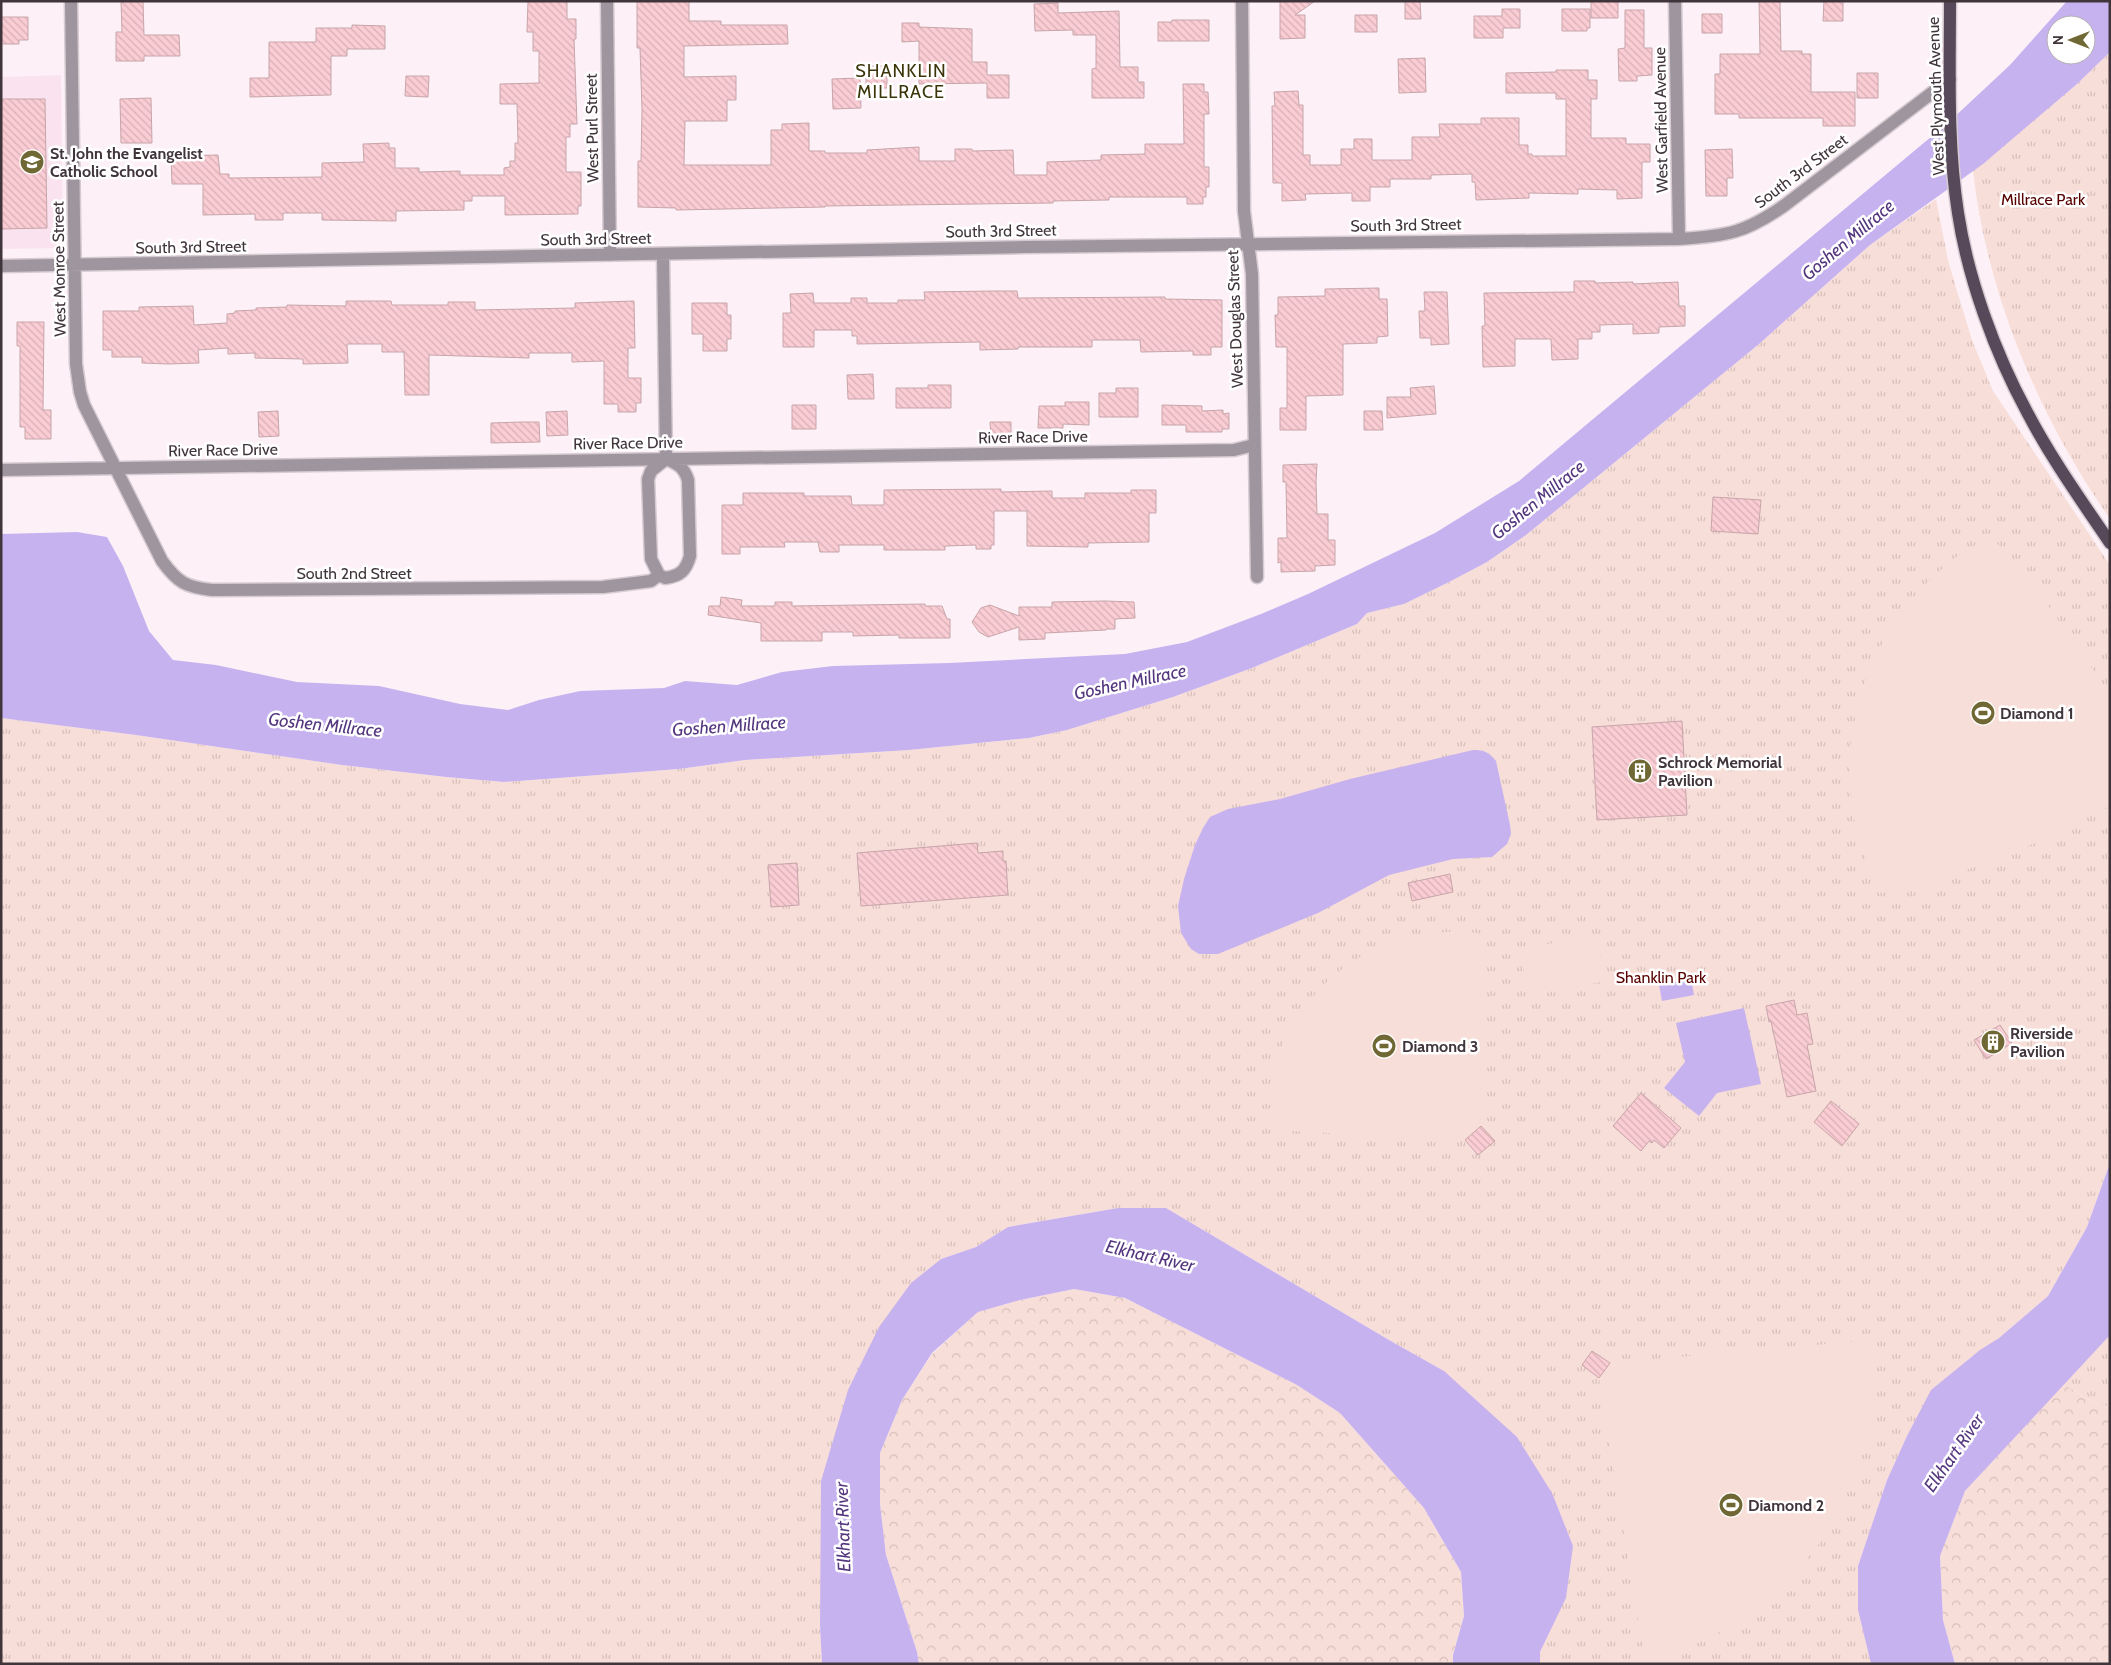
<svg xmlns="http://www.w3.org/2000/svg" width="2111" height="1665" font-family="Cabin,sans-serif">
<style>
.built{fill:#fae3ef}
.forest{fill:url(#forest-crowns)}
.park{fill:url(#park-tufts)}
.pitch{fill:#f8ded8}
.water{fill:#c7b2f0;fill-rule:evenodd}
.building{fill:url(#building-back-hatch);stroke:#c7a5aa}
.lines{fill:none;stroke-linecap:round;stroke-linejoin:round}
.minor-casing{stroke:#d7cbd2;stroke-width:15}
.major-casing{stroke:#d7cbd2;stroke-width:15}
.minor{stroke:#9e959f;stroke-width:12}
.major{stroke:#58495a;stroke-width:12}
.labels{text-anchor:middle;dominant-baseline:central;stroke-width:5;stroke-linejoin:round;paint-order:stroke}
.street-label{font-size:16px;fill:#41353c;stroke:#fff}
.poi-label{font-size:16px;font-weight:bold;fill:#41353c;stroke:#fff;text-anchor:start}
.park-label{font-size:16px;fill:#570100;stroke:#fff}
.neighbourhood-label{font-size:18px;letter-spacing:1px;fill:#3c350a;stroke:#fff}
.water-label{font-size:18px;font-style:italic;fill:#54377e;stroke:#fff}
</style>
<defs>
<pattern id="forest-crowns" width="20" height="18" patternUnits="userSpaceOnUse" patternTransform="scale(1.25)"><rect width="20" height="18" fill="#f8ded8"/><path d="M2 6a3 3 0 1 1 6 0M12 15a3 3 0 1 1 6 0" fill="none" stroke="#d6bfba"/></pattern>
<pattern id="park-tufts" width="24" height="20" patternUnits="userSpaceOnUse" patternTransform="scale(1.25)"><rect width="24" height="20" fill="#f8ded8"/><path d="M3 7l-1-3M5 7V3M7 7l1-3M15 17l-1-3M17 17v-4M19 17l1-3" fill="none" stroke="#d6bfba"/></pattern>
<pattern id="building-back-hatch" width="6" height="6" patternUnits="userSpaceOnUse" patternTransform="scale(1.25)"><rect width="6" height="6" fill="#faccd3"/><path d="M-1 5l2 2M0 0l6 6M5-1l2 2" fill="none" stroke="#d8b0b6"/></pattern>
</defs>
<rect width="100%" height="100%" fill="#fdf1f7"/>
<!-- built -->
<path class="built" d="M61 75 63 248 1 249V77Z"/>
<!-- forest -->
<path class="forest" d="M1074 1289 1125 1298 1297 1385 1340 1413 1424 1508 1461 1572 1464 1616 1453 1655V1664H919L917 1652 886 1555 880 1504V1453L902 1400 932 1354 978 1312 1020 1300Z
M2063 1384 2098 1405 2110 1406V1664H1955L1943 1620 1940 1555 1965 1491Z"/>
<!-- park -->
<path class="park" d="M2110 52V519C2039 417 1987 295 1973 171L2077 84Z
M1936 199 1948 260 1957 291 1972 340 1993 391 2110 565V1163L2087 1227 2048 1296 1999 1338 1967 1360 1907 1436 1887 1480 1858 1566V1610L1871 1664H1540V1652L1566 1597 1444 1371 1389 1340 1166 1208H1118L1008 1227 976 1247 941 1259 820 1626 822 1664H1V718L136 735 342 765 446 777 504 782 679 769 745 760 909 750 1029 738 1067 730 1173 697 1252 668 1357 624 1367 613 1404 604 1449 582 1487 562 1526 535 1759 344 1870 245Z
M2110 1335V1406L2098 1405 2063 1384Z"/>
<!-- pitch -->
<path class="pitch" d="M1989 536 2021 567 2110 694V806L2067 827 2051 837 1925 886 1881 893C1868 866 1856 837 1852 807 1840 716 1875 626 1945 566 1958 555 1975 546 1989 536Z
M1464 931 1487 935 1481 1126 1465 1140 1271 1130C1272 1108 1270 1082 1277 1061 1298 995 1357 943 1426 934 1438 932 1451 932 1464 931Z
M1596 934 1605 981 1529 996 1520 950Z
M1873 1340 1874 1381 1871 1430 1852 1481 1832 1528 1797 1571 1761 1603 1720 1632 1674 1655 1645 1663 1599 1378 1610 1363Z"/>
<!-- water -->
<path class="water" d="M2067 1H2110V52L2077 84 1983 164 1870 245 1759 344 1526 535 1487 562 1449 582 1404 604 1367 613 1357 624 1252 668 1173 697 1067 730 1029 738 909 750 745 760 679 769 504 782 446 777 342 765 136 735 1 718V534L77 532 107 537 123 566 149 631 173 660 216 665 297 682 379 686 460 704 508 710 539 700 580 691 664 688 685 681 737 685 782 672 833 666 949 663 1125 654 1187 642 1261 614 1308 594 1435 533 1519 481 1950 121 2010 65ZM2056 25H2086V55H2056Z
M1473 750C1484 750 1489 752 1496 761L1510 825 1511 834 1507 844 1492 857 1453 859 1389 875 1318 913 1218 954H1199L1191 949 1181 933 1178 906 1184 879 1195 845 1203 828 1210 817 1228 809 1280 799 1350 779Z
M1691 978 1694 995 1662 1001 1659 985Z
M1744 1008 1761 1084 1717 1093 1699 1116 1664 1088 1685 1062 1676 1023Z
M2110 1163V1335L1965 1491 1940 1556 1943 1620 1955 1664H1871L1858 1610V1566L1887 1480 1907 1436 1931 1390 1980 1350 1999 1338 2048 1296 2087 1227Z
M1118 1208H1166L1389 1340 1444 1371 1517 1437 1552 1493 1573 1546 1566 1598 1540 1652V1664H1453V1655L1464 1616 1461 1572 1424 1508 1340 1413 1297 1385 1125 1298 1074 1289 1020 1300 978 1312 932 1353 902 1400 880 1453V1504L886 1555 917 1652 919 1664H822L820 1626 821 1481 848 1390 879 1327 911 1283 941 1259 976 1247 1008 1227Z"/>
<!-- building -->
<path class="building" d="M121 1H143L144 35H179L180 56H144V61H116V32H122Z
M528 1H567V19H576V39H574L577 124H570V137H566V172H581V206H578V214L505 215V196H472V201H464V210L396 211V221L322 220V213H283V220H255V214L203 215V184H172L171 156 218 155 220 174H229V178L322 177V163L364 162 363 144 389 143V148H395V168H419V172L460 171V175H504V168L510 167V161H515V143H518L517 104H500V84L539 83V51H533V32H527Z
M637 1H689V21H721V25H787L788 44 684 46V77L736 76V100H727V121H685L684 165H771V130H782V124L809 123V151H825V153H867V150L919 147V161H955V149H972V151L1013 150 1014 175H1047V162L1101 160V155L1145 154V144H1184L1183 84H1204V92H1208L1209 114H1204V167H1209V187H1206V197H1203V204H1187V197H1109V200L1053 201V203L825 206V207L676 210V208L638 207V161H641L642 110 640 48H637Z
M1280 1H1315L1295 15H1305V38L1280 39Z
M1405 1H1420L1421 19H1405Z
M1591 1H1618V18H1591Z
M1759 1H1780L1781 51H1802V54H1811V92H1855V126H1823V118H1739V114H1715V74H1720V54H1760Z
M1824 1H1843V21H1823Z
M1058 3V13L1119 11 1120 67H1138V82H1144V98H1092V69L1096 68V35H1073V30L1035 31 1034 4Z
M1502 9H1520V28H1503V38H1474V16H1502Z
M1562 9H1590V28H1587V31H1562Z
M1625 10H1644V48H1652V75L1637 76V81H1619L1618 49 1625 48Z
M1702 14H1722V33H1702Z
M1355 15H1377V32H1355Z
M1 17H28V40H19V44H1Z
M1172 20H1209V41H1158V22H1172Z
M902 23H919V27L972 29V62H987V75H1009V98H987V83L919 84V41L902 42Z
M352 25 385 26V49H347V56H331V95L250 97V78H269V42H316V28H352Z
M1425 58 1426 92 1399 93 1398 59Z
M866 66H887V88H866Z
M1556 70H1588V80H1597V99H1591V138H1626V144H1650V162H1642V198L1617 199V190L1578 189V194L1529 193V198L1476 200 1475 182H1472V174L1431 175V179H1390V187H1370V201H1352V193L1305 194 1306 200 1282 201V183H1273L1272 106H1275L1274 92 1298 91 1299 105H1303V155H1310V165H1341V149H1354V139H1372V160H1412V137H1440L1439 124H1481V118H1519V145H1528V154H1532V156H1566V99H1556V93H1506V73L1556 72Z
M1857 73H1878V98H1857Z
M406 76H429L428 97 405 96Z
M860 78 861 108 833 109 832 79Z
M151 98 152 143H121L120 99Z
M1 99H45L47 228 1 229Z
M1732 149 1733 178H1727V196H1706L1705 150Z
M1574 281H1595V283L1633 282V284L1678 282 1679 306H1685V326L1659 327V333L1633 334V324L1600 325V332H1592V339H1578V359L1552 360 1551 339H1515V366L1483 367 1482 326H1485L1484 293 1574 292Z
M1379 288V299H1387L1388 336 1377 337V343L1343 344V395L1306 396V430H1280V408H1287V347H1276L1275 315H1278V297L1325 296V289Z
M993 291H1017L1018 298 1165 297V299L1222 300V347H1211V355H1193V351L1141 352 1140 340H1092V347H1018V349L980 350V342L857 344V336H852V330H814V347H783V313H791L790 294 813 293 814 303H851V298H867V303H898V300H925L924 292Z
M1424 292H1447L1449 344 1431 345V338H1420L1419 311H1425Z
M346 301H391L392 305H448V302H475V310L575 308V303L634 301 635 348H628V378H641V403H636V412H618V404H604V361L572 362V353H529V358L429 355V395H405L404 352H382V344H347L348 363 303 364V359L255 358V353L228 354V348L198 350 199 363 168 364 142 363V357H112V350H103V311H139V307L193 306 194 325 227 323V314L235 313V311L256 310V308L287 307V305L346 306Z
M692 303H727V315H731V339H727V351H703V334H692Z
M17 322H44L43 410H51V439H25V427H20V346H17Z
M873 374 874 399H848L847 375Z
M928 385H951V408H896V388H928Z
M1434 386 1436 414 1387 418V397H1411L1410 388Z
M1116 388H1138V417H1099V393H1116Z
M1065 402H1089V425L1063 424V428H1038L1039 406H1065Z
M792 405H816V429H792Z
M1162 405 1202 406V411L1223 410V414L1229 413V429H1222V432H1186V425H1162Z
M278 411 279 436 259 437 258 412Z
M567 411 568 435 547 436 546 412Z
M1364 411H1382L1383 430H1364Z
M522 422H539L540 442 491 443V423Z
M990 422H1011V438H991Z
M1317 464 1316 481 1317 514H1328V540H1335V565L1315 566V571L1281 572V562L1278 563V538H1287L1286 482H1283V465Z
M1001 489V492L1052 491V498H1085V493H1131V490H1156V513H1149V542L1088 543V547L1027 546V511H994V545H991V549H976V545L945 546V550H884V545H839V552H820L818 542H784L785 547H740V554H722V505H743V493H804V496H851L852 505H884V490Z
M1713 497 1761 500 1758 534 1711 531Z
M721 597 742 600 741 606H775V602H792V606L925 604V606H942L947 619H950V638H899V635L853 636V632H822V641H761V623L708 615 709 606H720Z
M1105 601 1134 602 1135 618 1115 619V629H1106V630L1045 633V639L1019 640V627L988 637 979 632 972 622 981 608 990 605 1019 616V607H1052V602Z
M1682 721 1687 815 1597 820 1592 727Z
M977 843 978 853 1003 851V861H1006L1008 895 861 906 857 853Z
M797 863 799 905 771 907 768 865Z
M1450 874 1453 892 1412 901 1408 883Z
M1794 1000 1797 1015 1807 1013 1813 1044 1807 1045 1816 1091 1787 1097 1771 1021 1769 1022 1766 1006Z
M2000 1025 2012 1043 1986 1059 1974 1040Z
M1641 1093 1681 1128 1664 1148 1654 1140 1652 1143 1649 1141 1641 1151 1613 1126Z
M1831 1101 1859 1124 1842 1146 1814 1122Z
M1481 1126 1495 1141 1478 1155 1465 1140Z
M1592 1351 1610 1363 1599 1378 1582 1365Z"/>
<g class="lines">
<defs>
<path id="minor" d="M71 1 76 364 80 392 84 405 162 561C178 583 186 587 212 590L603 587 651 581 659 575
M607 1 610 255
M1242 1 1244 211 1252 274 1257 577
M1675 1 1679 239
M663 254 666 459
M1 266 1025 247 1679 239C1727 236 1745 233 1785 205L1950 79
M666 459C678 464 684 467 688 480L690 556C686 570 681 576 665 578L659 575 651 559 648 479 651 471Z
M1 470 1234 450 1254 445"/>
<path id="major" d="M1950 1C1950 72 1947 142 1958 213 1968 279 1995 353 2027 412 2051 458 2081 500 2110 543"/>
</defs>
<!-- minor casing -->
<use href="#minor" class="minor-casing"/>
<!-- major casing -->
<use href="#major" class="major-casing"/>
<!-- minor -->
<use href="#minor" class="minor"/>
<!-- major -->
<use href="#major" class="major"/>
</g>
<!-- icons -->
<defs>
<symbol id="school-disc" viewBox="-11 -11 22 22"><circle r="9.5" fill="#706834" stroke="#fff"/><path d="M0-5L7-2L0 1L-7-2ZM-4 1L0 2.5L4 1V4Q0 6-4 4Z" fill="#fff"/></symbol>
<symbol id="stadium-disc" viewBox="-11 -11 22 22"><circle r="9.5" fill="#706834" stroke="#fff"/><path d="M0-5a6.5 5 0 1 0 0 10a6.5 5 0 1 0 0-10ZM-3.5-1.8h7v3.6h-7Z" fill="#fff"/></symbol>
<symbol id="building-disc" viewBox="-11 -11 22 22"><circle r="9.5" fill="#706834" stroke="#fff"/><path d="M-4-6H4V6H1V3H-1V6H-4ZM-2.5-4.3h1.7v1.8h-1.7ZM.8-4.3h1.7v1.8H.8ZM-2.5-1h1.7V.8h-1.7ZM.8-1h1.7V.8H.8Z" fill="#fff"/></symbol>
</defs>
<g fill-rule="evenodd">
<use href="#school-disc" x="18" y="148" width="28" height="28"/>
<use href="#stadium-disc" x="1969" y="699" width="28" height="28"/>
<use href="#building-disc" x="1626" y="757" width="28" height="28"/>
<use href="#building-disc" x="1979" y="1028" width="28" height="28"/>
<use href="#stadium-disc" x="1370" y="1032" width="28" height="28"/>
<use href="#stadium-disc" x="1717" y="1491" width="28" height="28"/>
</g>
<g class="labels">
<!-- street labels -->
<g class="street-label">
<text transform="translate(1936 96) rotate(-92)">West Plymouth Avenue</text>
<text transform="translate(1661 120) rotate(-91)">West Garfield Avenue</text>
<text transform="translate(592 128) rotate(-91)">West Purl Street</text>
<text transform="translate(1801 171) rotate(-37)">South 3rd Street</text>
<text transform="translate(1406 225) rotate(-1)">South 3rd Street</text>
<text transform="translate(1001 231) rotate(-1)">South 3rd Street</text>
<text transform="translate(596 239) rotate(-1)">South 3rd Street</text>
<text transform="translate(191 247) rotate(-1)">South 3rd Street</text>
<text transform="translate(59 269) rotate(-91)">West Monroe Street</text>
<text transform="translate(1235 319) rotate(-92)">West Douglas Street</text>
<text transform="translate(1033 437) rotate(-1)">River Race Drive</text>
<text transform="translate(628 443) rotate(-1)">River Race Drive</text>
<text transform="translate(223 450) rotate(-1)">River Race Drive</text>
<text x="354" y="573">South 2nd Street</text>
</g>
<!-- poi labels -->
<g class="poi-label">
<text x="50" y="153">St. John the Evangelist<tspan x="50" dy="18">Catholic School</tspan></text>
<text x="2000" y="713">Diamond 1</text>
<text x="1658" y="762">Schrock Memorial<tspan x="1658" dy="18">Pavilion</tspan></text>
<text x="2010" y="1033">Riverside<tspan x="2010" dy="18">Pavilion</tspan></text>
<text x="1402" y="1046">Diamond 3</text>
<text x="1748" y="1505">Diamond 2</text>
</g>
<!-- park labels -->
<g class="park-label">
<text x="2043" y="199">Millrace Park</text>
<text x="1661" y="977">Shanklin Park</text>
</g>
<!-- neighbourhood labels -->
<g class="neighbourhood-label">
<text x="901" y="71">SHANKLIN<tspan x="901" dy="21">MILLRACE</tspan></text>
</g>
<!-- water labels -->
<g class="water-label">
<text transform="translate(1848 240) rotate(-40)">Goshen Millrace</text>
<text transform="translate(1538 500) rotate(-39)">Goshen Millrace</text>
<text transform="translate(1130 682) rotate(-12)">Goshen Millrace</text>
<text transform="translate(325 725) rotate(6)">Goshen Millrace</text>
<text transform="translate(729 726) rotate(-4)">Goshen Millrace</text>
<text transform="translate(1150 1256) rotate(13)">Elkhart River</text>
<text transform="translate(1954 1453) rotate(-55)">Elkhart River</text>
<text transform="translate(843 1527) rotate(-92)">Elkhart River</text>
</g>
</g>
<!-- border -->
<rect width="2111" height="1665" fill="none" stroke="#41353c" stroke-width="5"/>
<!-- north arrow -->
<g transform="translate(2071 40) rotate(270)"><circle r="24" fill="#ffffff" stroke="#b3aeb1"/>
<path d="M0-4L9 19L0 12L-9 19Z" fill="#706834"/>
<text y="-8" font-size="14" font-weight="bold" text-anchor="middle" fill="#41353c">N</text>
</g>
</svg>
